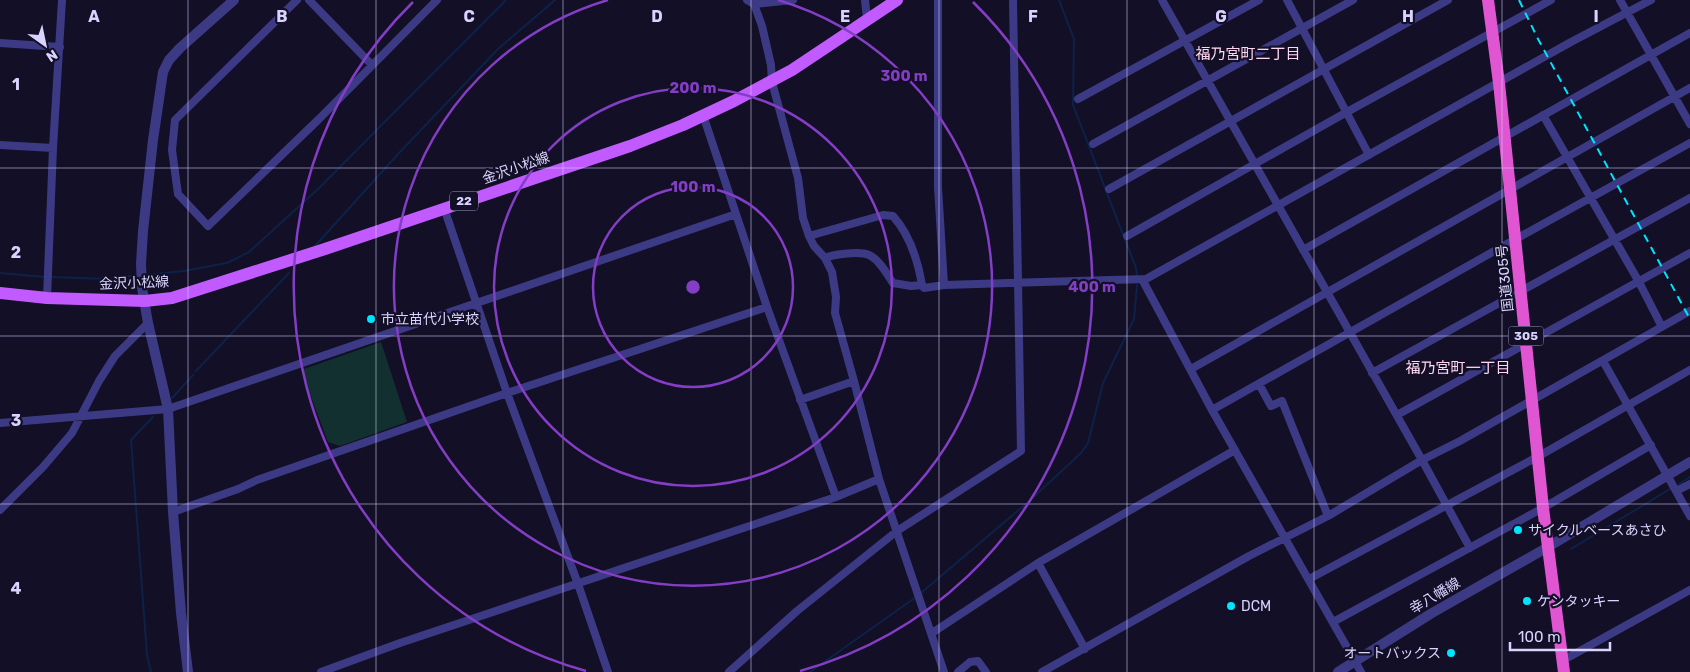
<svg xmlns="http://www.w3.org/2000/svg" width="1690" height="672" font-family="Rubik,'Noto Sans JP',sans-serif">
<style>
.green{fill:#12302f}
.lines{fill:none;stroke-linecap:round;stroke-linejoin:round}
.stream{stroke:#0c2248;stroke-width:2}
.minor{stroke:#3d3a85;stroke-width:8}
.tertiary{stroke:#3d3a85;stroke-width:10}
.primary{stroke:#c25bff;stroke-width:12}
.trunk{stroke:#e055d1;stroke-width:12}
.rail{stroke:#00e5ff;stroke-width:2;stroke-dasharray:8 6;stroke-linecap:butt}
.grid{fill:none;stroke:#d9d4ff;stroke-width:1;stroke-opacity:0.55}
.ring{fill:none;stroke:#843dc5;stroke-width:2.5}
.poi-dot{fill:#00e5ff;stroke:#130f26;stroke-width:2}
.labels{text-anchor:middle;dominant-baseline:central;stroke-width:4.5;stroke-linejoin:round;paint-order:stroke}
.shield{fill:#130f26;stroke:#9e99be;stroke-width:1}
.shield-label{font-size:12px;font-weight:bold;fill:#d9d4ff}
.street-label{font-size:14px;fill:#d9d4ff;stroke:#130f26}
.poi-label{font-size:14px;fill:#d9d4ff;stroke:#130f26;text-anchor:start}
.neighbourhood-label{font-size:15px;fill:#ffd6f0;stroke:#130f26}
.grid-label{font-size:16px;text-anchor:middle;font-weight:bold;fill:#d9d4ff;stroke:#130f26;stroke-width:4.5;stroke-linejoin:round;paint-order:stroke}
.centre{fill:#843dc5;stroke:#130f26;stroke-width:2.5}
.ring-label{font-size:15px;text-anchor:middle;font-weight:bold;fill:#843dc5;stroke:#130f26;stroke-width:4.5;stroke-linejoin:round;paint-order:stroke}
</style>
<rect width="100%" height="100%" fill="#130f26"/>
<!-- green -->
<path class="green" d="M381 342 407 422 340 446 328 442 301 370Z"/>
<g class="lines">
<!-- stream -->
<path class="stream" d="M1059 0 1074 39 1073 105 1136 268 1137 277
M315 246 399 153 498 49 555 0
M0 273 45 277
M144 275 184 271 227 263 249 252 317 190 506 0
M50 277 108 279 137 275
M196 371 289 273
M172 398 193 375
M1679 484 1690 477
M1571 549 1670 489
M921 593 1027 503 1081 453 1088 443 1103 383 1134 319 1137 285
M151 672 147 655 131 440 153 417
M810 672 916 597"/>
<!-- minor -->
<path class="minor" d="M297 0 175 120 172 150 178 194 208 226 319 119 437 0
M309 0 372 65
M747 0 754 4 793 0
M865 0 867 19
M938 0V187L944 285
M1162 0 1422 460 1470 548
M1287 0 1369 155
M1620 0 1690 124
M754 4 762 26 771 65 772 82 798 178 803 218 809 236 814 246 825 258 832 272 836 297 835 313 854 381 879 479 944 672
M0 43 60 47
M1078 99 1259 0
M703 115 767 307 836 497
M1543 115 1639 282 1662 327
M1093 144 1353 0
M0 145 53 148
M1109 189 1448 0
M444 208 507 393 578 584 608 672
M809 236 883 215 893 216C909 234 918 261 922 285
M1127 236 1347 112 1551 0
M1303 250 1690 33
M825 258C834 254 860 251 869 255 879 259 887 274 893 283L911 286 922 285 924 288 944 285 1146 279 1571 42 1651 0
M1143 281 1212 410 1361 672
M47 298 53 148 62 0
M1603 361 1690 516
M1191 369 1690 88
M1372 373 1690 198
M1259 384 1271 406 1282 401 1328 516
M800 400 854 381
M1212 410 1505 245 1690 143
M1397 415 1690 253
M0 423 168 409 736 214
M1676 491 1690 484
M0 510 43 467 72 433 99 381 115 356 148 323
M173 512 238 489 257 480 507 393 767 307
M1038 563 1085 649
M1309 579 1539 456 1690 370
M1333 622 1543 508 1651 445
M932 633 1038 563 1235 450
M1562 658 1569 657 1690 590
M321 672 400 643 836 497 879 479
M729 672 797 611 897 531 1021 451 1013 0
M958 672 970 662 978 661 986 672
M1042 672 1249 556 1328 516 1422 460 1460 441 1690 311"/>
<!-- tertiary -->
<path class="tertiary" d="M188 672 181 613 173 512 168 409 148 323 142 288 141 264 143 231 153 140 163 72 169 60 180 48 234 0
M1338 672 1432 613 1548 547 1690 462"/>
<!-- primary -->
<path class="primary" d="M0 293 47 298 145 301 172 298 325 249 630 146 683 125 734 101 792 70 897 0"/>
<!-- trunk -->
<path class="trunk" d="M1488 0 1499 83 1543 508 1564 672"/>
<!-- rail -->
<path class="rail" d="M1519 0 1538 39 1690 319"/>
</g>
<!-- grid -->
<path class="grid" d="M188 0V672M376 0V672M563 0V672M751 0V672M939 0V672M1127 0V672M1314 0V672M1502 0V672M0 168H1690M0 336H1690M0 504H1690"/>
<!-- distance rings -->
<g class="ring">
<circle cx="693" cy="287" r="100"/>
<circle cx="693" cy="287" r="199"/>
<path d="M778 0A299 299 0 1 1 608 0"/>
<path d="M586 671A399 399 0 0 1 413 2M973 2A399 399 0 0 1 800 671"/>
</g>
<!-- markers -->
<g class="poi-dot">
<circle cx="371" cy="319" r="5"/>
<circle cx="1518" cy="530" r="5"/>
<circle cx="1527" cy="601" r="5"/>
<circle cx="1231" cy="606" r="5"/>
<circle cx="1451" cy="653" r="5"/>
</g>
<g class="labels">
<!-- shield labels -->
<g class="shield">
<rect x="450" y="191.5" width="28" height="19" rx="4"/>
<rect x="1508.5" y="326.5" width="35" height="19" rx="4"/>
</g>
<g class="shield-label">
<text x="464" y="201">22</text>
<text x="1526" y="336">305</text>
</g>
<!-- street labels -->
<g class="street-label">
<text transform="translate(516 168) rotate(-19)">金沢小松線</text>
<text transform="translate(1505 278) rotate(-96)">国道305号</text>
<text transform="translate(134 283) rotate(-2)">金沢小松線</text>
<text transform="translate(1435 596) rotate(-31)">幸八幡線</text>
</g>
<!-- poi labels -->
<g class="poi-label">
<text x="381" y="319">市立苗代小学校</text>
<text x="1528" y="530">サイクルベースあさひ</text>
<text x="1537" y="601">ケンタッキー</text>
<text x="1241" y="606">DCM</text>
<text x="1441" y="653" text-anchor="end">オートバックス</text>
</g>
<!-- neighbourhood labels -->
<g class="neighbourhood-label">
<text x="1248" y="54">福乃宮町二丁目</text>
<text x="1458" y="368">福乃宮町一丁目</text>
</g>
</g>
<g class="grid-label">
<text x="94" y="22">A</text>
<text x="282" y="22">B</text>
<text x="469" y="22">C</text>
<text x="657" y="22">D</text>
<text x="845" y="22">E</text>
<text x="1033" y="22">F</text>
<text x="1221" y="22">G</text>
<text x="1408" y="22">H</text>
<text x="1596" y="22">I</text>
<text x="16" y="90">1</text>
<text x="16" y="258">2</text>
<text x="16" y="426">3</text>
<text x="16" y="594">4</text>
</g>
<circle cx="693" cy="287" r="8" class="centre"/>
<g class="ring-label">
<text x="904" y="81">300 m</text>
<text x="693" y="93">200 m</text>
<text x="693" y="192">100 m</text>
<text x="1092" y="292">400 m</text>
</g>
<!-- north arrow -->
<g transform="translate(45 45) rotate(147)" stroke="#130f26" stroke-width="4" paint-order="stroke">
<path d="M0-4L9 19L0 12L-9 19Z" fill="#d9d4ff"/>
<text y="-8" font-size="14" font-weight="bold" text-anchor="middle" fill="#d9d4ff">N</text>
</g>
<!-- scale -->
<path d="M1510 642v8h100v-8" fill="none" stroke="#d9d4ff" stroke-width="2.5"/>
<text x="1518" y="642" font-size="15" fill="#d9d4ff" stroke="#130f26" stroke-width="4" paint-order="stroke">100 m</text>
</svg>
